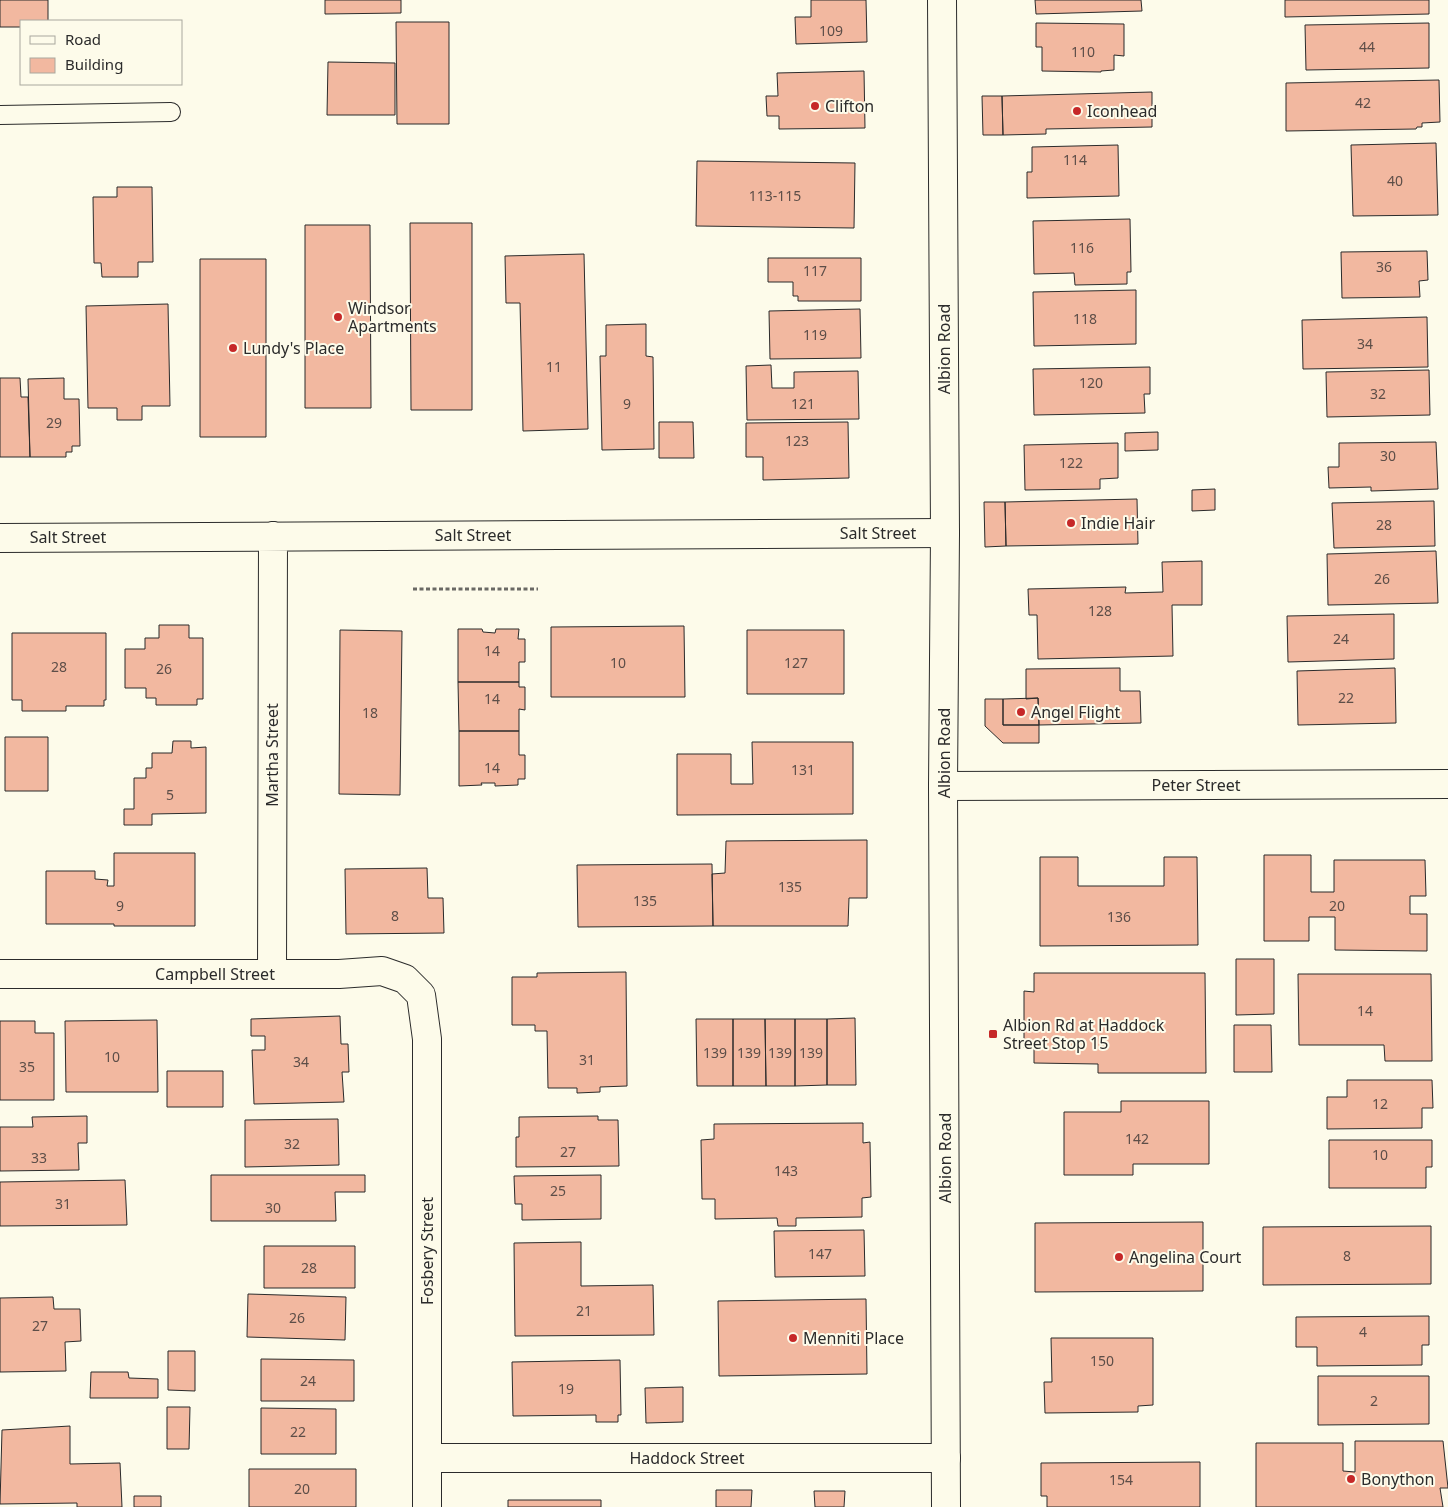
<svg xmlns="http://www.w3.org/2000/svg" width="1448" height="1507" font-family="'Noto Sans',sans-serif">
<style>
.building{fill:#f2b8a0;stroke:#2b2b2b}
.lines{fill:none;stroke-linecap:round;stroke-linejoin:round}
.lane-casing{stroke:#2b2b2b;stroke-width:20}
.street-casing{stroke:#2b2b2b;stroke-width:30}
.secondary-casing{stroke:#2b2b2b;stroke-width:30}
.path{stroke:#6a6964;stroke-width:3;stroke-dasharray:4 2.5;stroke-linecap:butt}
.lane{stroke:#fdfbea;stroke-width:18}
.street{stroke:#fdfbea;stroke-width:28}
.secondary{stroke:#fdfbea;stroke-width:28}
.poi-dot{fill:#c62828;stroke:#fdfbea;stroke-width:2}
.labels{text-anchor:middle;dominant-baseline:central;stroke-width:4;stroke-linejoin:round;paint-order:stroke}
.number-label{font-size:14px;fill:#5d4e48}
.poi-label{font-size:16px;fill:#2b2b2b;stroke:#fdfbea;text-anchor:start}
.street-label{font-size:16px;fill:#2b2b2b;stroke:#fdfbea}
</style>
<rect width="100%" height="100%" fill="#fdfbea"/>
<!-- building -->
<path class="building" d="M0 0H48V21H21V27H0Z
M325 0H401V13L325 14Z
M811 0H866L867 42 796 44 795 17H811Z
M1035 0H1141L1142 11 1036 14Z
M1285 0H1429V14L1285 17Z
M396 22H449V124H397Z
M1036 23 1124 24V56L1114 55V70L1101 71V72L1042 71V47H1036Z
M1429 23V68L1306 70 1305 25Z
M328 62 395 63V115H327Z
M864 71 865 128 779 129V116H767L766 96H778L777 73Z
M1439 80 1440 122 1422 123V127H1417L1416 129 1286 131V83Z
M1152 92V127L1046 129V134L1003 135 1002 96Z
M982 96H1002L1003 135H983Z
M1436 143 1438 215 1353 216 1351 145Z
M1118 145 1119 196 1027 198V172H1032V147Z
M697 161 855 163 854 228 696 226Z
M117 187H152L153 262H138V277H102L101 263H94L93 197H117Z
M1130 219 1131 272H1127V284L1075 285 1074 273 1034 274 1033 221Z
M410 223H472V410H411Z
M305 225H370L371 408H305Z
M1427 251 1428 280 1419 281 1420 297 1342 298 1341 252Z
M584 254 588 429 523 431 520 303H506L505 256Z
M768 258H861V301H798V296H793V282H768Z
M200 259H266V437H200Z
M1136 290V344L1034 346 1033 292Z
M168 304 170 406H142V420H117V408H88L86 306Z
M860 309 861 358 770 359 769 311Z
M1427 317 1428 367 1303 369 1302 320Z
M646 324V356L653 357 654 449 602 450 600 356H606V325Z
M771 365 772 388H794V372L858 371 859 419 747 420 746 366Z
M1150 367V394H1144L1145 413 1034 415 1033 369Z
M1429 370 1430 415 1327 417 1326 372Z
M0 378H20L21 397H28L30 457H0Z
M64 378V399H79L80 446H72V452H66V457H30L28 379Z
M659 422H693L694 458H659Z
M848 422 849 478 763 480V457H746V423Z
M1158 432V450L1125 451V433Z
M1436 442 1438 489 1371 491V487L1329 488 1328 467H1339V443Z
M1118 443V478L1100 479V489L1025 490 1024 445Z
M1215 489V510L1192 511V490Z
M1137 499 1138 544 1006 546 1005 502Z
M1434 501 1435 546 1334 548 1332 503Z
M984 502H1005L1006 546 985 547Z
M1436 551 1438 603 1328 605 1327 554Z
M1202 561V605H1172L1173 656 1038 659 1037 615H1029L1028 589 1126 587 1125 593 1163 592 1162 562Z
M1394 614V659L1288 662 1287 616Z
M159 625H189V638H203V699H197V705H156V698H146V688H125V649H145V638H159Z
M684 626 685 697H551V627Z
M458 629H482L483 632 495 633 496 629H519L518 639H525V662H519V682H458Z
M340 630 402 631 400 795 339 794Z
M747 630H844V694H747Z
M12 633H106V700H104V706H66V711H22V700H12Z
M1120 668V691H1140L1141 723 1039 725 1038 698 1026 699V669Z
M1395 668 1396 723 1298 725 1297 671Z
M458 682H519V687H525V710L519 709V731H459Z
M1038 698 1039 725H1003V699Z
M985 699H1003V725H1039V743H1003L985 726Z
M459 731H519V755H525V779H518V785L495 786V783H481L482 785 459 786Z
M5 737H48V791H5Z
M173 741H191V748L206 747V813L152 814V825H124V809H134V778H146V768H152V753H172Z
M752 742H853V814L677 815V754H731V784H753Z
M867 840V898H849L848 926H713L712 874 725 873 726 841Z
M114 853H195V926H114V924H46V871H95V879L108 880 107 886H114Z
M1264 855H1311V892H1334V860H1425L1426 896H1410V914H1427V951L1335 950V917H1309V941H1264Z
M1040 857H1078V886H1164V857H1197L1198 945 1040 946Z
M712 864 713 926 578 927 577 865Z
M427 868 428 898H443L444 933 346 934 345 869Z
M1236 959H1274V1014L1236 1015Z
M626 972 627 1086 600 1087V1092L577 1093V1088H548L547 1031H535V1025H512V977H537V973Z
M1034 973H1205L1206 1073H1098V1064L1034 1063V1048H1024V991L1034 992Z
M1298 974H1431L1432 1061H1385L1384 1045H1299Z
M340 1016 341 1044H348L349 1072H342L344 1102 254 1104 252 1050H265V1036H251V1019Z
M855 1018 856 1085H827V1019Z
M696 1019H733V1086H697Z
M733 1019H765L766 1086H733Z
M765 1019H795V1086H766Z
M795 1019H827V1085L795 1086Z
M157 1020 158 1092H66L65 1021Z
M0 1021H35V1033H54V1100H0Z
M1234 1025H1271L1272 1072H1234Z
M167 1071H223V1107H167Z
M1347 1080H1432L1433 1108H1422V1128L1327 1129V1097H1347Z
M1121 1101H1209V1164H1133V1175H1064V1112H1121Z
M87 1116V1143H78L79 1170 0 1171V1127H33L32 1117Z
M598 1116V1120H618L619 1166 516 1167V1137H519V1117Z
M338 1119 339 1165 245 1167V1120Z
M863 1123V1143L870 1142 871 1197 862 1198V1217L796 1218V1226H778L777 1218 715 1219V1199H702L701 1140 714 1139V1124Z
M1329 1140H1432V1167H1426V1188H1329Z
M211 1175H365V1192H335L336 1221H211Z
M601 1175V1219L522 1220V1204H515L514 1176Z
M125 1180 127 1225 0 1226V1182Z
M1203 1222V1291L1035 1292V1223Z
M1431 1226V1284L1263 1285V1227Z
M864 1230 865 1276 775 1277 774 1231Z
M581 1242V1286L653 1285 654 1335 515 1336 514 1243Z
M264 1246H355V1288H264Z
M248 1294 346 1297 345 1340 247 1337Z
M53 1297 54 1309H80L81 1341 65 1342 66 1371 0 1372V1298Z
M866 1299 867 1374 719 1376 718 1301Z
M1429 1316V1345H1422V1365L1317 1366V1347H1296V1317Z
M1051 1338H1153V1405L1138 1406V1412L1045 1413 1044 1382H1052Z
M168 1351H195V1391L168 1390Z
M261 1359 354 1360V1401H261Z
M620 1360 621 1415H618V1422H596V1415L513 1416 512 1362Z
M91 1372H128L129 1378 158 1379V1398H90Z
M1318 1376H1429V1424L1318 1425Z
M683 1387V1422L646 1423 645 1388Z
M167 1407H190L189 1449H167Z
M261 1408 336 1409V1454H261Z
M70 1426V1464L120 1463 122 1507H77V1503L0 1504 2 1430Z
M1355 1441H1443L1448 1488H1440L1443 1507H1256V1443H1343V1471L1355 1472Z
M1200 1462V1507H1047V1496H1041V1463Z
M249 1469H356V1507H249Z
M716 1490H752L751 1507H716Z
M814 1491H845L844 1507H815Z
M134 1496H161V1507H134Z
M508 1500H601V1507H508Z"/>
<g class="lines">
<defs>
<path id="lane" d="M0 115 171 112"/>
<path id="street" d="M0 538 945 533
M943 786 1448 784
M0 974H339L382 971 405 979 421 995 427 1039V1507
M272 974 273 536
M427 1458H946"/>
<path id="secondary" d="M942 0 945 533 943 786 946 1507"/>
</defs>
<!-- lane casing -->
<use href="#lane" class="lane-casing"/>
<!-- street casing -->
<use href="#street" class="street-casing"/>
<!-- secondary casing -->
<use href="#secondary" class="secondary-casing"/>
<!-- path -->
<path class="path" d="M413 589H538"/>
<!-- lane -->
<use href="#lane" class="lane"/>
<!-- street -->
<use href="#street" class="street"/>
<!-- secondary -->
<use href="#secondary" class="secondary"/>
</g>
<!-- markers -->
<g class="poi-dot">
<circle cx="815" cy="106" r="5"/>
<circle cx="1077" cy="111" r="5"/>
<circle cx="338" cy="317" r="5"/>
<circle cx="233" cy="348" r="5"/>
<circle cx="1071" cy="523" r="5"/>
<circle cx="1021" cy="712" r="5"/>
<rect x="988" y="1029" width="10" height="10" rx="2.5"/>
<circle cx="1119" cy="1257" r="5"/>
<circle cx="793" cy="1338" r="5"/>
<circle cx="1351" cy="1479" r="5"/>
</g>
<g class="labels">
<!-- number labels -->
<g class="number-label">
<text x="831" y="30">109</text>
<text x="1367" y="46">44</text>
<text x="1083" y="51">110</text>
<text x="1363" y="102">42</text>
<text x="1075" y="159">114</text>
<text x="1395" y="180">40</text>
<text x="775" y="195">113-115</text>
<text x="1082" y="247">116</text>
<text x="1384" y="266">36</text>
<text x="815" y="270">117</text>
<text x="1085" y="318">118</text>
<text x="815" y="334">119</text>
<text x="1365" y="343">34</text>
<text x="554" y="366">11</text>
<text x="1091" y="382">120</text>
<text x="1378" y="393">32</text>
<text x="627" y="403">9</text>
<text x="803" y="403">121</text>
<text x="54" y="422">29</text>
<text x="797" y="440">123</text>
<text x="1388" y="455">30</text>
<text x="1071" y="462">122</text>
<text x="1384" y="524">28</text>
<text x="1382" y="578">26</text>
<text x="1100" y="610">128</text>
<text x="1341" y="638">24</text>
<text x="492" y="650">14</text>
<text x="618" y="662">10</text>
<text x="796" y="662">127</text>
<text x="59" y="666">28</text>
<text x="164" y="668">26</text>
<text x="1346" y="697">22</text>
<text x="492" y="698">14</text>
<text x="370" y="712">18</text>
<text x="492" y="767">14</text>
<text x="803" y="769">131</text>
<text x="170" y="794">5</text>
<text x="790" y="886">135</text>
<text x="645" y="900">135</text>
<text x="120" y="905">9</text>
<text x="1337" y="905">20</text>
<text x="395" y="915">8</text>
<text x="1119" y="916">136</text>
<text x="1365" y="1010">14</text>
<text x="715" y="1052">139</text>
<text x="749" y="1052">139</text>
<text x="780" y="1052">139</text>
<text x="811" y="1052">139</text>
<text x="112" y="1056">10</text>
<text x="587" y="1059">31</text>
<text x="301" y="1061">34</text>
<text x="27" y="1066">35</text>
<text x="1380" y="1103">12</text>
<text x="1137" y="1138">142</text>
<text x="292" y="1143">32</text>
<text x="568" y="1151">27</text>
<text x="1380" y="1154">10</text>
<text x="39" y="1157">33</text>
<text x="786" y="1170">143</text>
<text x="558" y="1190">25</text>
<text x="63" y="1203">31</text>
<text x="273" y="1207">30</text>
<text x="820" y="1253">147</text>
<text x="1347" y="1255">8</text>
<text x="309" y="1267">28</text>
<text x="584" y="1310">21</text>
<text x="297" y="1317">26</text>
<text x="40" y="1325">27</text>
<text x="1363" y="1331">4</text>
<text x="1102" y="1360">150</text>
<text x="308" y="1380">24</text>
<text x="566" y="1388">19</text>
<text x="1374" y="1400">2</text>
<text x="298" y="1431">22</text>
<text x="1121" y="1479">154</text>
<text x="302" y="1488">20</text>
</g>
<!-- poi labels -->
<g class="poi-label">
<text x="825" y="106">Clifton</text>
<text x="1087" y="111">Iconhead</text>
<text x="348" y="308">Windsor<tspan x="348" dy="18">Apartments</tspan></text>
<text x="243" y="348">Lundy's Place</text>
<text x="1081" y="523">Indie Hair</text>
<text x="1031" y="712">Angel Flight</text>
<text x="1003" y="1025">Albion Rd at Haddock<tspan x="1003" dy="18">Street Stop 15</tspan></text>
<text x="1129" y="1257">Angelina Court</text>
<text x="803" y="1338">Menniti Place</text>
<text x="1361" y="1479">Bonython</text>
</g>
<!-- street labels -->
<g class="street-label">
<text transform="translate(944 349) rotate(-90)">Albion Road</text>
<text x="878" y="533">Salt Street</text>
<text x="473" y="535">Salt Street</text>
<text x="68" y="537">Salt Street</text>
<text transform="translate(944 753) rotate(-90)">Albion Road</text>
<text transform="translate(272 755) rotate(-90)">Martha Street</text>
<text x="1196" y="785">Peter Street</text>
<text x="215" y="974">Campbell Street</text>
<text transform="translate(945 1158) rotate(-90)">Albion Road</text>
<text transform="translate(427 1251) rotate(-90)">Fosbery Street</text>
<text x="687" y="1458">Haddock Street</text>
</g>
</g>
<!-- legend -->
<rect x="20" y="20" width="162" height="65" fill="#fdfbea" stroke="#a9a89e"/>
<rect x="30" y="36" width="25" height="8" fill="#fdfbea" stroke="#a9a89e"/>
<text x="65" y="45" font-size="15" fill="#2b2b2b">Road</text>
<rect x="30" y="58" width="25" height="15" fill="#f2b8a0" stroke="#a9a89e"/>
<text x="65" y="70" font-size="15" fill="#2b2b2b">Building</text>
</svg>
